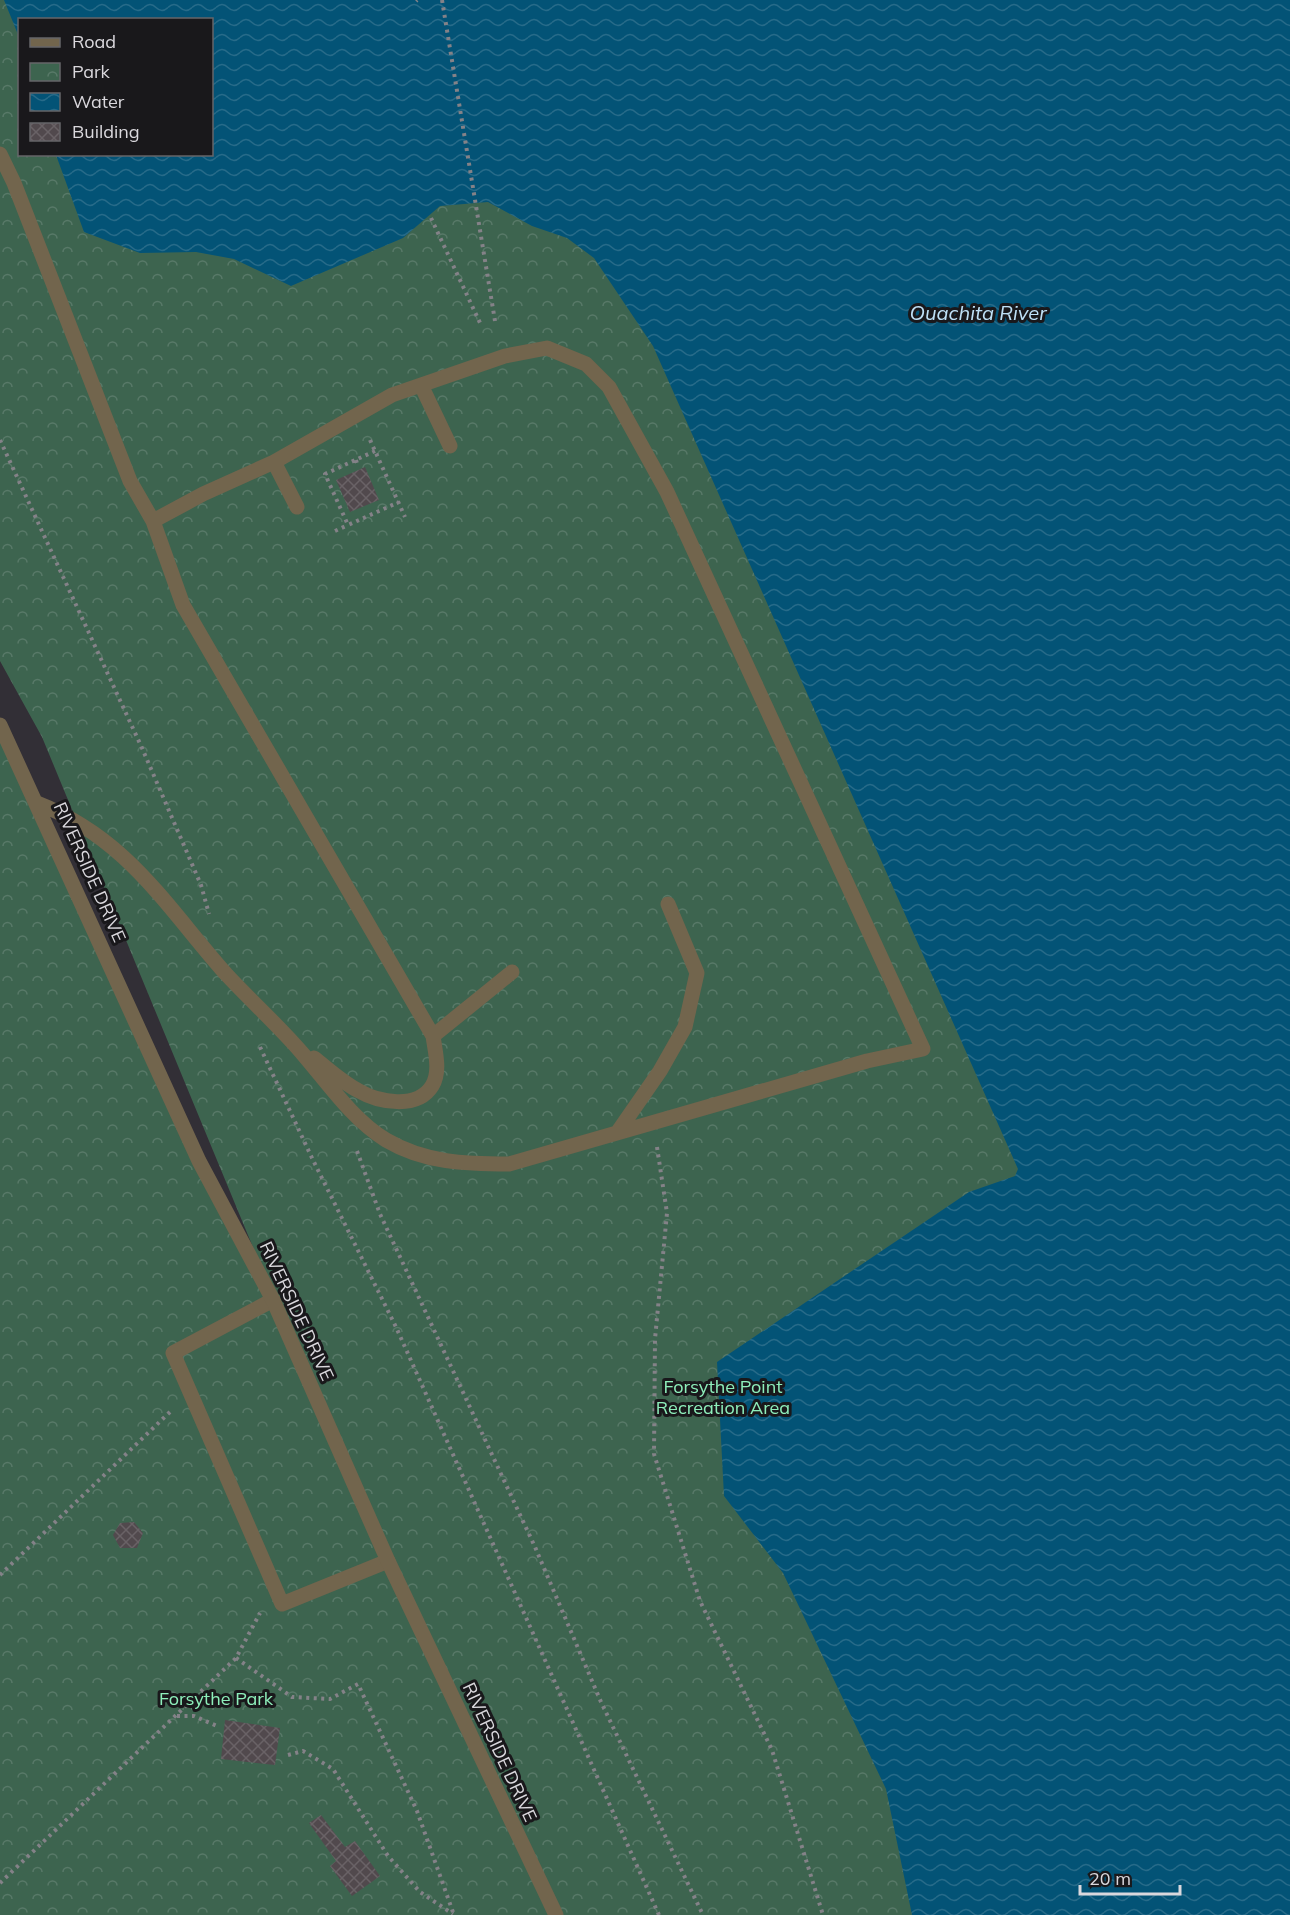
<svg xmlns="http://www.w3.org/2000/svg" width="1290" height="1915" font-family="Mulish,sans-serif">
<style>
.park{fill:url(#park-crowns)}
.water{fill:url(#water-waves)}
.building{fill:url(#building-cross-hatch)}
.lines{fill:none;stroke-linecap:round;stroke-linejoin:round}
.path{stroke:#848288;stroke-width:4;stroke-dasharray:3 4.5;stroke-linecap:butt}
.service{stroke:#72654d;stroke-width:15}
.minor{stroke:#72654d;stroke-width:15}
.labels{text-anchor:middle;dominant-baseline:central;stroke-width:6;stroke-linejoin:round;paint-order:stroke}
.street-label{font-size:18px;fill:#dad8dd;stroke:#19181b}
.park-label{font-size:18px;fill:#8eefbb;stroke:#19181b}
.water-label{font-size:20px;font-style:italic;fill:#bfe1f7;stroke:#19181b}
</style>
<defs>
<pattern id="park-crowns" width="20" height="18" patternUnits="userSpaceOnUse" patternTransform="scale(1.5)"><rect width="20" height="18" fill="#3d644f"/><path d="M2 6a3 3 0 1 1 6 0M12 15a3 3 0 1 1 6 0" fill="none" stroke="#587968"/></pattern>
<pattern id="water-waves" width="16" height="10" patternUnits="userSpaceOnUse" patternTransform="scale(1.5)"><rect width="16" height="10" fill="#035376"/><path d="M0 5q4-4 8 0t8 0" fill="none" stroke="#276b89"/></pattern>
<pattern id="building-cross-hatch" width="8" height="8" patternUnits="userSpaceOnUse" patternTransform="scale(1.5)"><rect width="8" height="8" fill="#51494d"/><path d="M0 0l8 8M0 8l8-8" fill="none" stroke="#696266"/></pattern>
</defs>
<rect width="100%" height="100%" fill="#322f36"/>
<!-- park -->
<path class="park" d="M0 0H12L20 20V154L84 155 462 174 598 211 1169 1479 1290 1915H0V725L312 1390 42 737 0 661Z"/>
<!-- water -->
<path class="water" d="M4 0H1290V1915H912L886 1789 783 1573 724 1496 717 1362 969 1192 1015 1176 1018 1169 653 346 594 258 567 238 532 226 488 202 440 206 403 238 291 286 234 259 196 252 140 253 84 232 56 155 212 154V20H20L19 37Z"/>
<!-- building -->
<path class="building" d="M365 467 379 500 350 512 336 480Z
M134 1522 143 1533 137 1548H120L113 1535 120 1523Z
M225 1720 280 1728 275 1765 221 1759Z
M321 1815 345 1847 355 1841 380 1876 352 1896 330 1866 336 1861 309 1823Z"/>
<g class="lines">
<!-- path -->
<path class="path" d="M442 0 495 321
M416 1 417 0
M431 218 481 325
M0 440 142 748 201 885 209 914
M370 440 405 517
M375 451 325 474 348 525 399 502
M356 460 358 467
M335 531 348 525
M260 1047 312 1158 396 1327 659 1915
M657 1147 667 1213 655 1339 654 1454 700 1601 772 1750 823 1915
M357 1151 380 1214 535 1547 601 1702 703 1915
M0 1575 172 1410
M236 1658 292 1697 330 1699 358 1684 417 1811 454 1915
M177 1716H194L217 1726
M288 1755 303 1751 333 1769 388 1856 420 1892 453 1914
M0 1883 236 1658 260 1613"/>
<!-- service -->
<path class="service" d="M273 1300 173 1353 282 1604 388 1561"/>
<!-- minor -->
<path class="minor" d="M0 154 14 183 130 481 153 521 183 605 433 1036C435 1051 441 1072 432 1086 417 1110 378 1102 359 1091 343 1083 328 1069 314 1058
M421 385 450 446
M274 462 297 507
M0 725 199 1161 273 1300 388 1561 556 1915
M37 803C127 838 165 905 226 974 251 1001 278 1025 302 1053 328 1083 352 1119 386 1140 425 1163 466 1164 509 1164L867 1061 923 1049 667 492 609 387 586 364 547 348 505 356 392 395 274 462 203 494 153 521
M433 1036 512 972
M617 1133 660 1071 685 1027 697 973 668 904"/>
</g>
<g class="labels">
<!-- street labels -->
<g class="street-label">
<text transform="translate(90 872) rotate(66)">RIVERSIDE DRIVE</text>
<text transform="translate(297 1311) rotate(65)">RIVERSIDE DRIVE</text>
<text transform="translate(500 1752) rotate(65)">RIVERSIDE DRIVE</text>
</g>
<!-- park labels -->
<g class="park-label">
<text x="723" y="1386">Forsythe Point<tspan x="723" dy="21">Recreation Area</tspan></text>
<text x="216" y="1698">Forsythe Park</text>
</g>
<!-- water labels -->
<g class="water-label">
<text x="978" y="312">Ouachita River</text>
</g>
</g>
<!-- legend -->
<rect x="18" y="18" width="195" height="138" fill="#19181b" stroke="#666569" stroke-width="1.5"/>
<rect x="30" y="38" width="30" height="9" fill="#72654d" stroke="#666569" stroke-width="1.5"/>
<text x="72" y="48" font-size="18" fill="#dad8dd">Road</text>
<rect x="30" y="63" width="30" height="18" fill="url(#park-crowns)" stroke="#666569" stroke-width="1.5"/>
<text x="72" y="78" font-size="18" fill="#dad8dd">Park</text>
<rect x="30" y="93" width="30" height="18" fill="url(#water-waves)" stroke="#666569" stroke-width="1.5"/>
<text x="72" y="108" font-size="18" fill="#dad8dd">Water</text>
<rect x="30" y="123" width="30" height="18" fill="url(#building-cross-hatch)" stroke="#666569" stroke-width="1.5"/>
<text x="72" y="138" font-size="18" fill="#dad8dd">Building</text>
<!-- scale -->
<path d="M1080 1885v9h100v-9" fill="none" stroke="#dad8dd" stroke-width="3"/>
<text x="1089" y="1885" font-size="18" fill="#dad8dd" stroke="#19181b" stroke-width="4.5" paint-order="stroke">20 m</text>
</svg>
